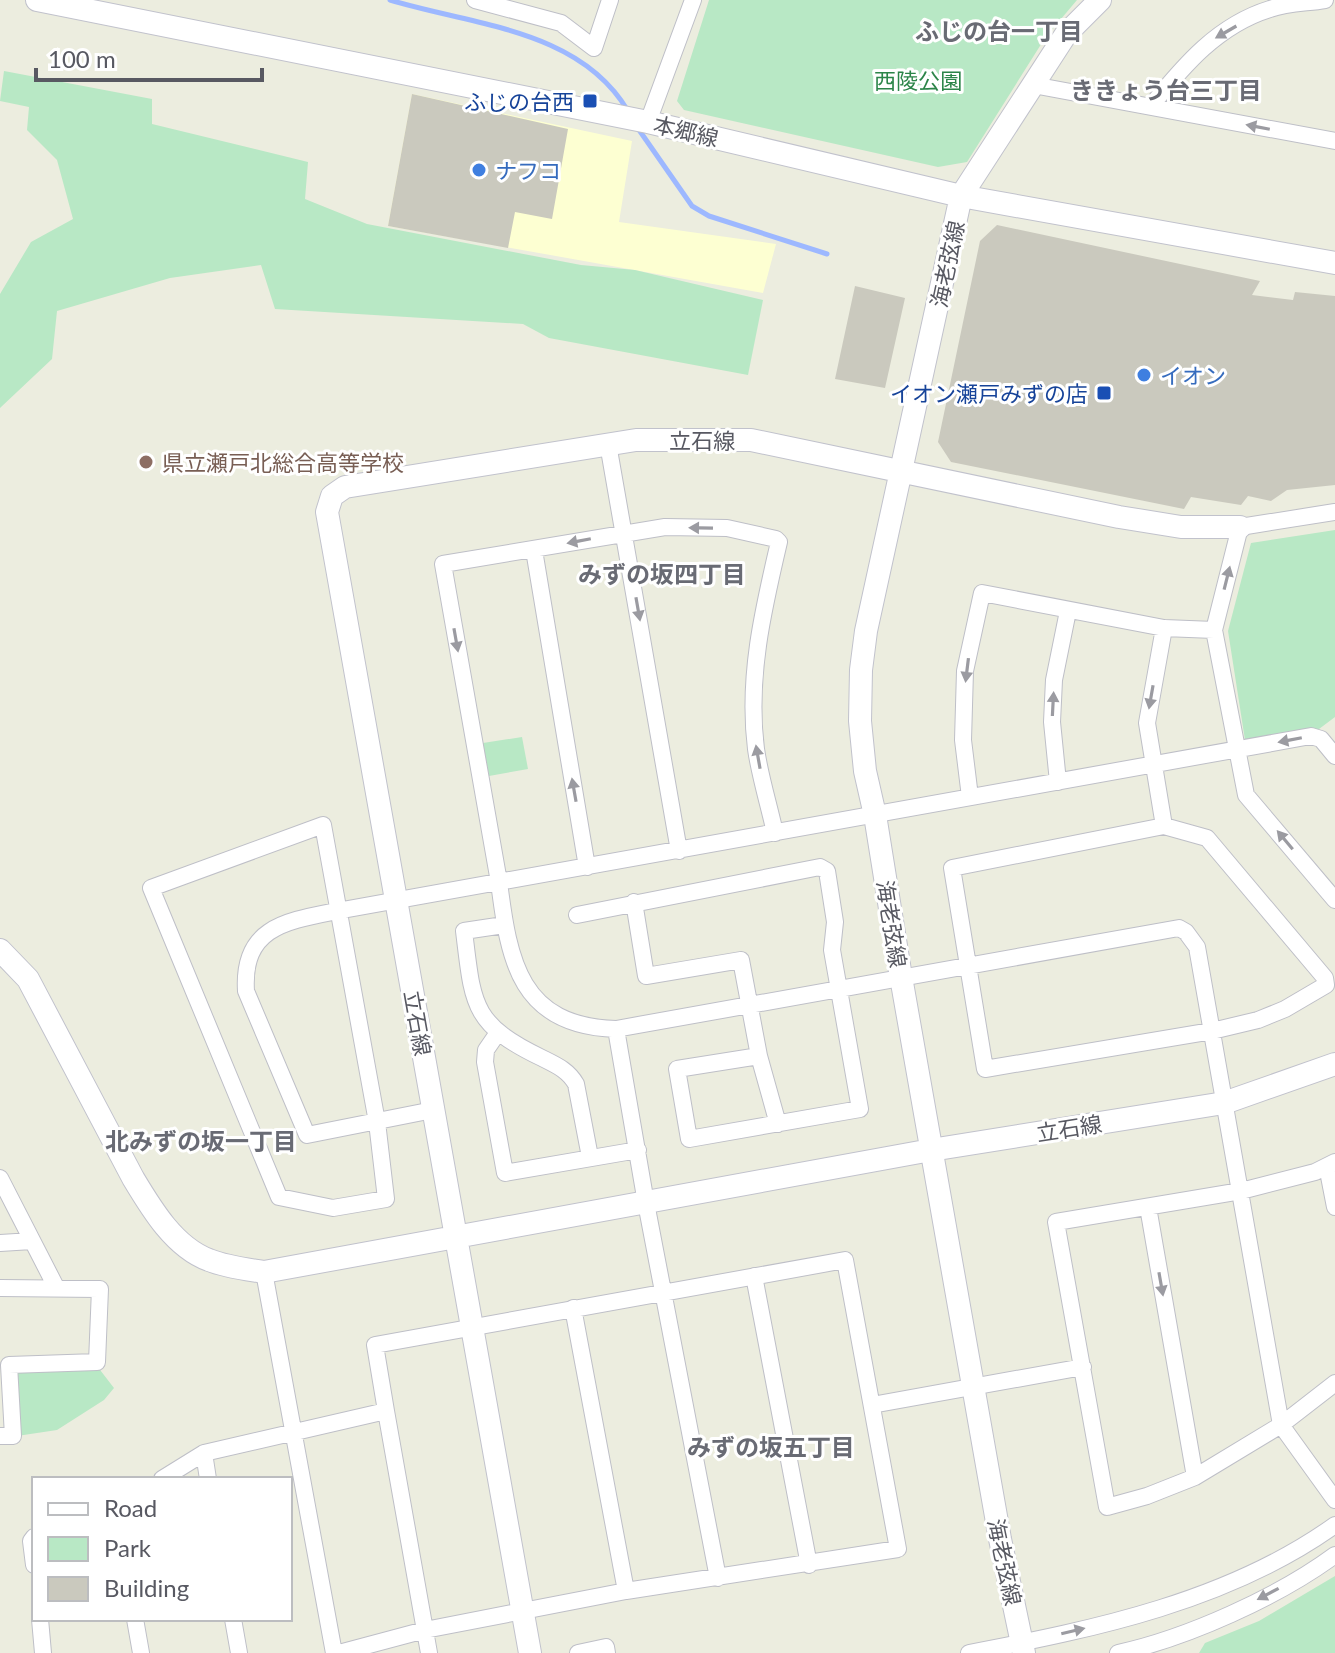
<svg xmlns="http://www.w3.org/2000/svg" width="1335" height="1653" font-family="Lato,'Noto Sans JP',sans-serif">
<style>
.commercial{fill:#fdffd2}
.green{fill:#b8e8c5}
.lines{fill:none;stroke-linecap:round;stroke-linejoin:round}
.stream{stroke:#9db8ff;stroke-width:5}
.building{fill:#cac9be}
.street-casing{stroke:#bebfc7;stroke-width:18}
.secondary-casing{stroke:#c1c2cc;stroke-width:24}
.street{stroke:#fff;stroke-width:16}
.secondary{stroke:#fff;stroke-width:22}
.oneway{fill:#9b9ba1}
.transit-dot{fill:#1a4fb4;stroke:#fff;stroke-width:3}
.shop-dot{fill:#3f7fe0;stroke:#fff;stroke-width:3}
.education-dot{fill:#8d6e63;stroke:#fff;stroke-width:3}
.labels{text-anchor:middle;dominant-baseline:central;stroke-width:6;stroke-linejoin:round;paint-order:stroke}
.park-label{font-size:22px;fill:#2c8549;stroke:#fff}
.transit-label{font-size:22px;fill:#164399;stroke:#fff;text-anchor:end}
.street-label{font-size:22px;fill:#585962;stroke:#fff}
.shop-label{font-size:22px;fill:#366cbe;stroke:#fff;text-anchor:start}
.education-label{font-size:22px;fill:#785e54;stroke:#fff;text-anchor:start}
.neighbourhood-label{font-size:24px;font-weight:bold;fill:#696b74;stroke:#fff}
</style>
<rect width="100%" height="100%" fill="#eceddf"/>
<!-- commercial -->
<path class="commercial" d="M412 94 632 141 619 222 776 244 763 293 388 226Z"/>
<!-- green -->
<path class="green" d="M709 0H1077L1045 38 967 162 938 167 684 110 677 101Z
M4 71 152 99V124L308 162 305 199 367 224 581 265 635 270 763 300 748 375 549 338 523 324 275 309 261 265 170 278 57 311 52 359 0 408V294L31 242 73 219 57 160 27 130 29 107 0 101Z
M1335 530V717L1319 729 1245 740 1228 631 1251 543Z
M522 737 528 769 489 776 483 743Z
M97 1366 114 1388 104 1400 57 1430 17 1436 13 1369Z
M1335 1576V1653H1199L1205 1643 1259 1621Z"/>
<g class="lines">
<!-- stream -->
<path class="stream" d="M390 0C472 25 580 29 628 111
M637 127 692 206 709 216 827 254"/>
</g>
<!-- building -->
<path class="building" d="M412 94 568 129 552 219 515 212 508 248 388 226Z
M997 225 1260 281 1252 295 1293 300 1295 292 1335 296V485L1287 490 1271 501 1248 496 1241 505 1191 497 1184 509 951 462 938 442 980 241Z
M855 286 905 298 885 388 835 379Z"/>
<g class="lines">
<defs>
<path id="street" d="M475 0 561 23 594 48 610 0
M1033 85 1335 141
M1151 106C1184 65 1218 25 1270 9 1287 3 1307 3 1325 0
M648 122 693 0
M608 444 679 851
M1335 512 1240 527 1214 630 1246 795 1335 900
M534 550 587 867
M1164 628 1147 723 1164 826
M1058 782 1052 722 1054 680 1068 611
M970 797 963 740 965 671 982 593 1164 628 1214 630
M323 825 377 1122 386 1199 333 1208 279 1197 151 888Z
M1164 826 1207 838 1325 978 1326 985 1285 1009 1258 1020 1212 1031 985 1069 952 868Z
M775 833C769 805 760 777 756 749 747 678 763 610 779 542L776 539 727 528 665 527 443 564 499 882C509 962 520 1026 616 1029L1179 928 1186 932 1197 947 1281 1425 1335 1500
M634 902 646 976 741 960 759 1056 778 1124
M577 915 820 867 827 871 835 922 832 950 860 1109 689 1139 677 1069 759 1056
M504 925 464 931C473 1004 471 1024 542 1058 556 1065 568 1070 576 1084L590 1157
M616 1029 646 1203 718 1578
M497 1034 486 1050 485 1062 505 1173 638 1150
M433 1110 307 1135 246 991C242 927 286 921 337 911L1311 736 1321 739 1335 756
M1335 1162 1315 1172 1241 1191 1056 1222 1107 1507 1147 1496 1195 1477 1281 1425 1335 1383
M1327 1166 1335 1207
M0 1178 56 1287
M1148 1207 1195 1477
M0 1243 32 1241
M264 1272 334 1653
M754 1276 809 1565
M0 1288 100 1289 97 1362 9 1365 13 1436H0
M573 1308 626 1591
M872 1405 1083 1367
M386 1411 429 1653
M204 1453 208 1479
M162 1479 204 1453 386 1411 375 1345 845 1260 898 1549 626 1591 425 1630 339 1653
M34 1537 31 1541 34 1565
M40 1619 43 1653
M135 1619 141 1653
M233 1619 239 1653
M578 1653 606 1647 607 1653
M969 1653C1095 1629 1229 1601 1335 1525
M1118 1653C1187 1638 1278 1597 1335 1555"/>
<path id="secondary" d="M37 0 648 122 961 196 1335 263
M0 950 28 979 133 1178C151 1208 174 1247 209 1260 226 1267 245 1269 264 1272L931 1150 1224 1103 1335 1064
M530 1653 327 512 332 496 345 487 636 440H751L1119 517 1181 527H1240
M1024 1653 1000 1539 901 977 875 815 865 771 860 721 861 670 866 631 961 196 1066 34 1100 0"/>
</defs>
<!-- street casing -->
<use href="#street" class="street-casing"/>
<!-- secondary casing -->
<use href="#secondary" class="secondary-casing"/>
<!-- street -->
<use href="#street" class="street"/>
<!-- secondary -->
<use href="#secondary" class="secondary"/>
</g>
<!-- one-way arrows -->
<defs><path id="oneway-solid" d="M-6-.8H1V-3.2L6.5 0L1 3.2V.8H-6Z" transform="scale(2)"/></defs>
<g class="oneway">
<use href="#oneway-solid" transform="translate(1226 32) rotate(150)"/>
<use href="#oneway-solid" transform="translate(1258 127) rotate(-169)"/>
<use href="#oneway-solid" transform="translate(701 528) rotate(-179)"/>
<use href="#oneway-solid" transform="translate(579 541) rotate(169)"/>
<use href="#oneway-solid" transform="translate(1227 578) rotate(-76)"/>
<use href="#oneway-solid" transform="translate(638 609) rotate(80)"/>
<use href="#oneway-solid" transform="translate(456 640) rotate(80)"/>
<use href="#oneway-solid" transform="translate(967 670) rotate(97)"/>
<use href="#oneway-solid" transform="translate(1151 697) rotate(100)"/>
<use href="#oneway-solid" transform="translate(1053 704) rotate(-87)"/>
<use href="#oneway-solid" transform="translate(1290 740) rotate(169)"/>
<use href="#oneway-solid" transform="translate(758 757) rotate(-100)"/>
<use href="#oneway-solid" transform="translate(574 790) rotate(-100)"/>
<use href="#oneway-solid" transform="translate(1285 840) rotate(-130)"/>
<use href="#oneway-solid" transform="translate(1161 1284) rotate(80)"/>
<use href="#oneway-solid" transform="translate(1268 1594) rotate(152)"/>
<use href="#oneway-solid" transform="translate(1073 1631) rotate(-13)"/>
</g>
<!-- markers -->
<g class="transit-dot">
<rect x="582" y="93" width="16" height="16" rx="4"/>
<rect x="1096" y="385" width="16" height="16" rx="4"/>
</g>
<g class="shop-dot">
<circle cx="479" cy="170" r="8"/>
<circle cx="1144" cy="375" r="8"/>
</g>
<circle class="education-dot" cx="146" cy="462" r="8"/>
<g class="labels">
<!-- park labels -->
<g class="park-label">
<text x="918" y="80">西陵公園</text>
</g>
<!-- transit labels -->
<g class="transit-label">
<text x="574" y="101">ふじの台西</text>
<text x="1088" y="393">イオン瀬戸みずの店</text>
</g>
<!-- street labels -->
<g class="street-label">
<text transform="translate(686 131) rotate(13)">本郷線</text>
<text transform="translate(947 264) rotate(-78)">海老弦線</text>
<text x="702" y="440">立石線</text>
<text transform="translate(892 924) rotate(81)">海老弦線</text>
<text transform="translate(418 1023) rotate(80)">立石線</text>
<text transform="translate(1069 1128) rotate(-9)">立石線</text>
<text transform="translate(1005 1562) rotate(78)">海老弦線</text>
</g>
<!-- shop labels -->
<g class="shop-label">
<text x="495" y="170">ナフコ</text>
<text x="1160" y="375">イオン</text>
</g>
<!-- education labels -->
<g class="education-label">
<text x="162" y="462">県立瀬戸北総合高等学校</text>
</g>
<!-- neighbourhood labels -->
<g class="neighbourhood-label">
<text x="999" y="30">ふじの台一丁目</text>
<text x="1166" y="89">ききょう台三丁目</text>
<text x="662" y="573">みずの坂四丁目</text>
<text x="201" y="1140">北みずの坂一丁目</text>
<text x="771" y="1446">みずの坂五丁目</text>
</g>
</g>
<!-- legend -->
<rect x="32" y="1477" width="260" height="144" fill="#ffffff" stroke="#bcbdc0" stroke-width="2"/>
<rect x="48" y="1503" width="40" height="12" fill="#ffffff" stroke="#bcbdc0" stroke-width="2"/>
<text x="104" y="1517" font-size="24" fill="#585962">Road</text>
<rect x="48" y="1537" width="40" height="24" fill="#b8e8c5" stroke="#bcbdc0" stroke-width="2"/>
<text x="104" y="1557" font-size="24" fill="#585962">Park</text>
<rect x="48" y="1577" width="40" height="24" fill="#cac9be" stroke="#bcbdc0" stroke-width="2"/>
<text x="104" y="1597" font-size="24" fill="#585962">Building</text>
<!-- scale -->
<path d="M36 68v12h226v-12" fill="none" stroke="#585962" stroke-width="4"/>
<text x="48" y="68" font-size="24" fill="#585962" stroke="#ffffff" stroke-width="6" paint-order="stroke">100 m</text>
</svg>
